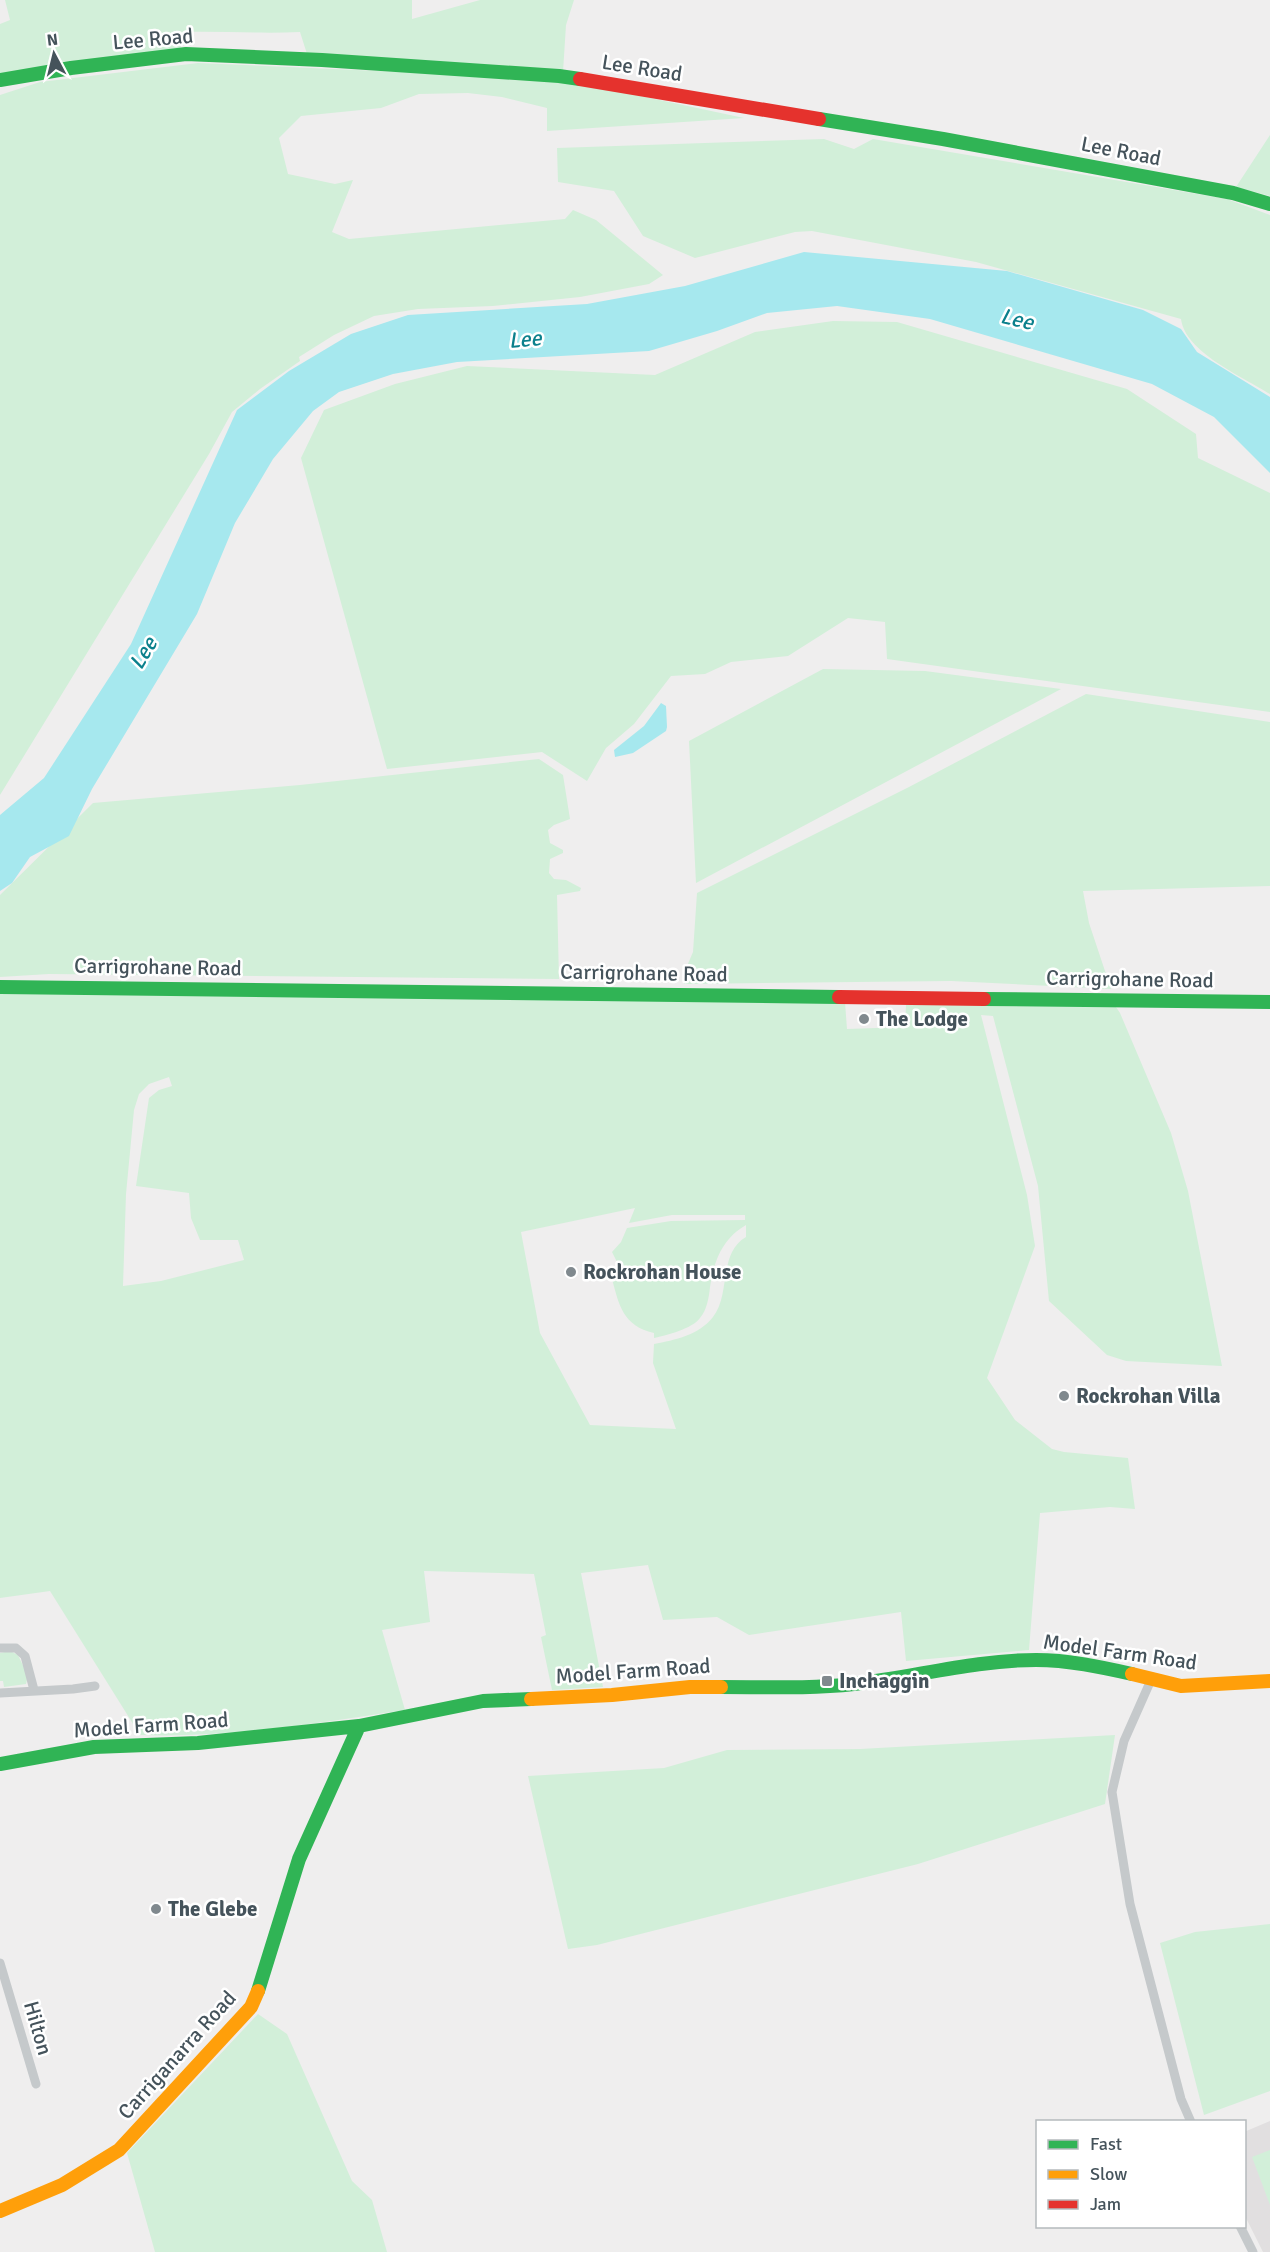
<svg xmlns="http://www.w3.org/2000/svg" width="1270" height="2252" font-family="Signika,sans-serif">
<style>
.education{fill:#e1dfe0}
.green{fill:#d2efd9;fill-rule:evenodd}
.water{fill:#a6e8ee}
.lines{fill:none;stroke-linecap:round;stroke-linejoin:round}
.street{stroke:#c5c9cb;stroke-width:9}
.fast{stroke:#30b455;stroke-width:14}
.slow{stroke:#ff9f0a;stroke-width:14}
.jam{stroke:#e5322d;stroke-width:14}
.poi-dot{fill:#80898e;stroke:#fff;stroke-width:2}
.labels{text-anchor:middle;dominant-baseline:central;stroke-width:5;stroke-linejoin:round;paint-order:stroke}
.street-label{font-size:21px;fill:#45535b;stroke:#fff}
.poi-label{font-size:21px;font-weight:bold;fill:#45535b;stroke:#fff;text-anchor:start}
.water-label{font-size:22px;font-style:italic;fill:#0b808c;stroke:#fff}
</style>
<rect width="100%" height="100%" fill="#efeeee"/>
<!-- education -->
<path class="education" d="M1270 2121V2252H1263L1245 2216 1244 2132Z"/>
<!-- green -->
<path class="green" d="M5 0H412V19L480 0H574L566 25 563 72 307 54 300 32C261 34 222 31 183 32L180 52 0 74V24L10 20Z
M198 63 561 79 744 118 547 131V108L502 97 468 93 419 94 381 108 301 116 279 138 288 174 335 184 353 180 332 232 349 239 565 219 573 210 596 220 663 275 649 284 580 297 493 306 418 309 374 316 334 335 299 357 300 361 260 389 232 412 209 454 0 795V95L40 82Z
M1270 135V196L1236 187Z
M824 139 854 149 873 139 1227 199 1270 215V394C1243 377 1185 352 1181 319L976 262 812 231 795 232 695 258 643 236 614 191 558 182 557 148Z
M833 321 897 322 1127 389 1196 434 1198 458 1270 493V712L887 659 885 622 848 618 788 656 731 662 705 674 671 676 634 724 606 748 587 781 542 752 387 769 301 458 324 410 395 384 467 366 655 375 755 332Z
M823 669 925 671 1061 689 696 883 689 741Z
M1086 694 1270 722V886L1083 891 1089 923 1111 989 951 981 684 984 687 966 693 952 697 893 909 787Z
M539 759 563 775 570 819 554 825 548 830 550 843 563 850V853L550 859 549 873 554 879 566 880 581 888 580 891 557 895 559 979 49 974 0 977V895L93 803 300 785Z
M0 992 845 1002 847 1029 905 1027 906 1005 1114 1004 1120 1013 1171 1133 1188 1191 1222 1366 1126 1361 1107 1355 1049 1301 1038 1186 993 1016 981 1015 1027 1195 1035 1246 987 1378 1015 1420 1052 1449 1064 1452 1128 1458 1135 1509 1110 1507 1040 1513 1029 1650 906 1661 901 1612 749 1635 717 1617 663 1620 648 1565 581 1573 603 1687 552 1690 541 1637 546 1635 534 1574 424 1571 430 1622 382 1630 405 1710C317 1723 230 1738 140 1735L50 1591 0 1598ZM169 1077 172 1086 159 1090 149 1098 136 1186 189 1193 191 1218 200 1240H238L244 1260 161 1281 123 1286 126 1194 134 1110 139 1094 149 1084ZM635 1208 629 1223 672 1215H745V1220L671 1221 627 1228 621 1242 612 1252 619 1266 612 1279C619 1305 623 1326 654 1333V1338C667 1335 692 1329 700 1318 707 1310 709 1297 710 1287 714 1261 722 1239 746 1225V1237C718 1253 731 1294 713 1317 699 1335 675 1340 654 1344L653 1363 676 1429 590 1425 540 1333 521 1232Z
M10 1651 18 1655 28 1676 26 1684 4 1687 3 1681H0V1653Z
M1115 1735 1105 1804 918 1864 597 1945 568 1949 528 1776 664 1768 727 1750 860 1749Z
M1270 1924V2091L1204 2115 1160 1943 1195 1932Z
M258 2014 287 2034 352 2181 372 2200 387 2252H155L127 2153Z
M1270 2150V2205L1252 2157Z"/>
<!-- water -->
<path class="water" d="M804 252 1007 271 1143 310 1181 329 1197 352 1270 397V473L1214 417 1152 384 930 319 837 306 767 313 717 331 649 351 457 362 393 374 339 392 313 411 273 459 235 523 197 614 92 789 69 836 30 857 12 883 0 891V815L44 778 131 644 237 410 289 371 351 334 408 315 587 304 685 286Z
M661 703 666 706 667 727 666 731 633 753 615 757 614 750 644 726Z"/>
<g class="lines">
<!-- street -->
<path class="street" d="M0 1648H16L25 1656 34 1690
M1151 1680 1124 1741 1112 1792 1130 1904 1181 2099 1191 2122
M0 1693 73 1689 95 1686
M0 1963 36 2084
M1240 2226 1253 2252"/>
<!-- fast -->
<path class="fast" d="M0 80 71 68 186 54 322 60 559 76 580 79
M819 119 943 139 1233 193 1270 204
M0 987 839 997
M984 999 1270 1002
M721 1687C765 1687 810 1689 854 1684 915 1677 975 1660 1036 1660 1068 1660 1101 1667 1132 1674
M0 1764 94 1747 198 1743 359 1726 483 1701 531 1699
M258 1991 299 1859 359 1726"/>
<!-- slow -->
<path class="slow" d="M1132 1674 1181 1686 1270 1681
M531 1699 612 1695 690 1687H721
M0 2211 62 2185 119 2150 251 2007 258 1991"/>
<!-- jam -->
<path class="jam" d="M580 79 819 119
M839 997 984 999"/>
</g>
<!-- markers -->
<g class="poi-dot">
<circle cx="864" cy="1019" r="6"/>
<circle cx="571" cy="1272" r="6"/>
<circle cx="1064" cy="1396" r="6"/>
<rect x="821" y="1675" width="12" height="12" rx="3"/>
<circle cx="156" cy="1909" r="6"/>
</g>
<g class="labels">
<!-- street labels -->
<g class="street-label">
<text transform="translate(153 39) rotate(-5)">Lee Road</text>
<text transform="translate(642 68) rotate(9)">Lee Road</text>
<text transform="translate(1121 151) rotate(11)">Lee Road</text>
<text transform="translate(158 967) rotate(1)">Carrigrohane Road</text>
<text transform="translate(644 973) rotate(1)">Carrigrohane Road</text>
<text transform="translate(1130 979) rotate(1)">Carrigrohane Road</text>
<text transform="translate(1120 1652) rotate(8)">Model Farm Road</text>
<text transform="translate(633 1671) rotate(-4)">Model Farm Road</text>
<text transform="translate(151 1725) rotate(-4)">Model Farm Road</text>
<text transform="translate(38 2028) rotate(74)">Hilton</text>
<text transform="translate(177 2055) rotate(-48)">Carriganarra Road</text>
</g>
<!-- poi labels -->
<g class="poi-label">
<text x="876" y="1019">The Lodge</text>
<text x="583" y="1272">Rockrohan House</text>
<text x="1076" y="1396">Rockrohan Villa</text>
<text x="839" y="1681">Inchaggin</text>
<text x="168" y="1909">The Glebe</text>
</g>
<!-- water labels -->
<g class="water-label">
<text transform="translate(1017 319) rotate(13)">Lee</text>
<text transform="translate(525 339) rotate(-5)">Lee</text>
<text transform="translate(143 653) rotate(-59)">Lee</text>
</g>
</g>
<!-- legend -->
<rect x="1036" y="2120" width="210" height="108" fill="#ffffff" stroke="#b5babd" stroke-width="1.5"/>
<rect x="1048" y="2140" width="30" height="9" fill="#30b455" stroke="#b5babd" stroke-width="1.5"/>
<text x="1090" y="2150" font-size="18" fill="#45535b">Fast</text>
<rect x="1048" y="2170" width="30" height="9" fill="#ff9f0a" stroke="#b5babd" stroke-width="1.5"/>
<text x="1090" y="2180" font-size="18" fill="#45535b">Slow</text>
<rect x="1048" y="2200" width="30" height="9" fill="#e5322d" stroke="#b5babd" stroke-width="1.5"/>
<text x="1090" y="2210" font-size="18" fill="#45535b">Jam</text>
<!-- north arrow -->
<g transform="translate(54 54) rotate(353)" stroke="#ffffff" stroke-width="4.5" paint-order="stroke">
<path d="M0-4.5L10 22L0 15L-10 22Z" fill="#45535b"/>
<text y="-9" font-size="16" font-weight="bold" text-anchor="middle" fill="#45535b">N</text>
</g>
</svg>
